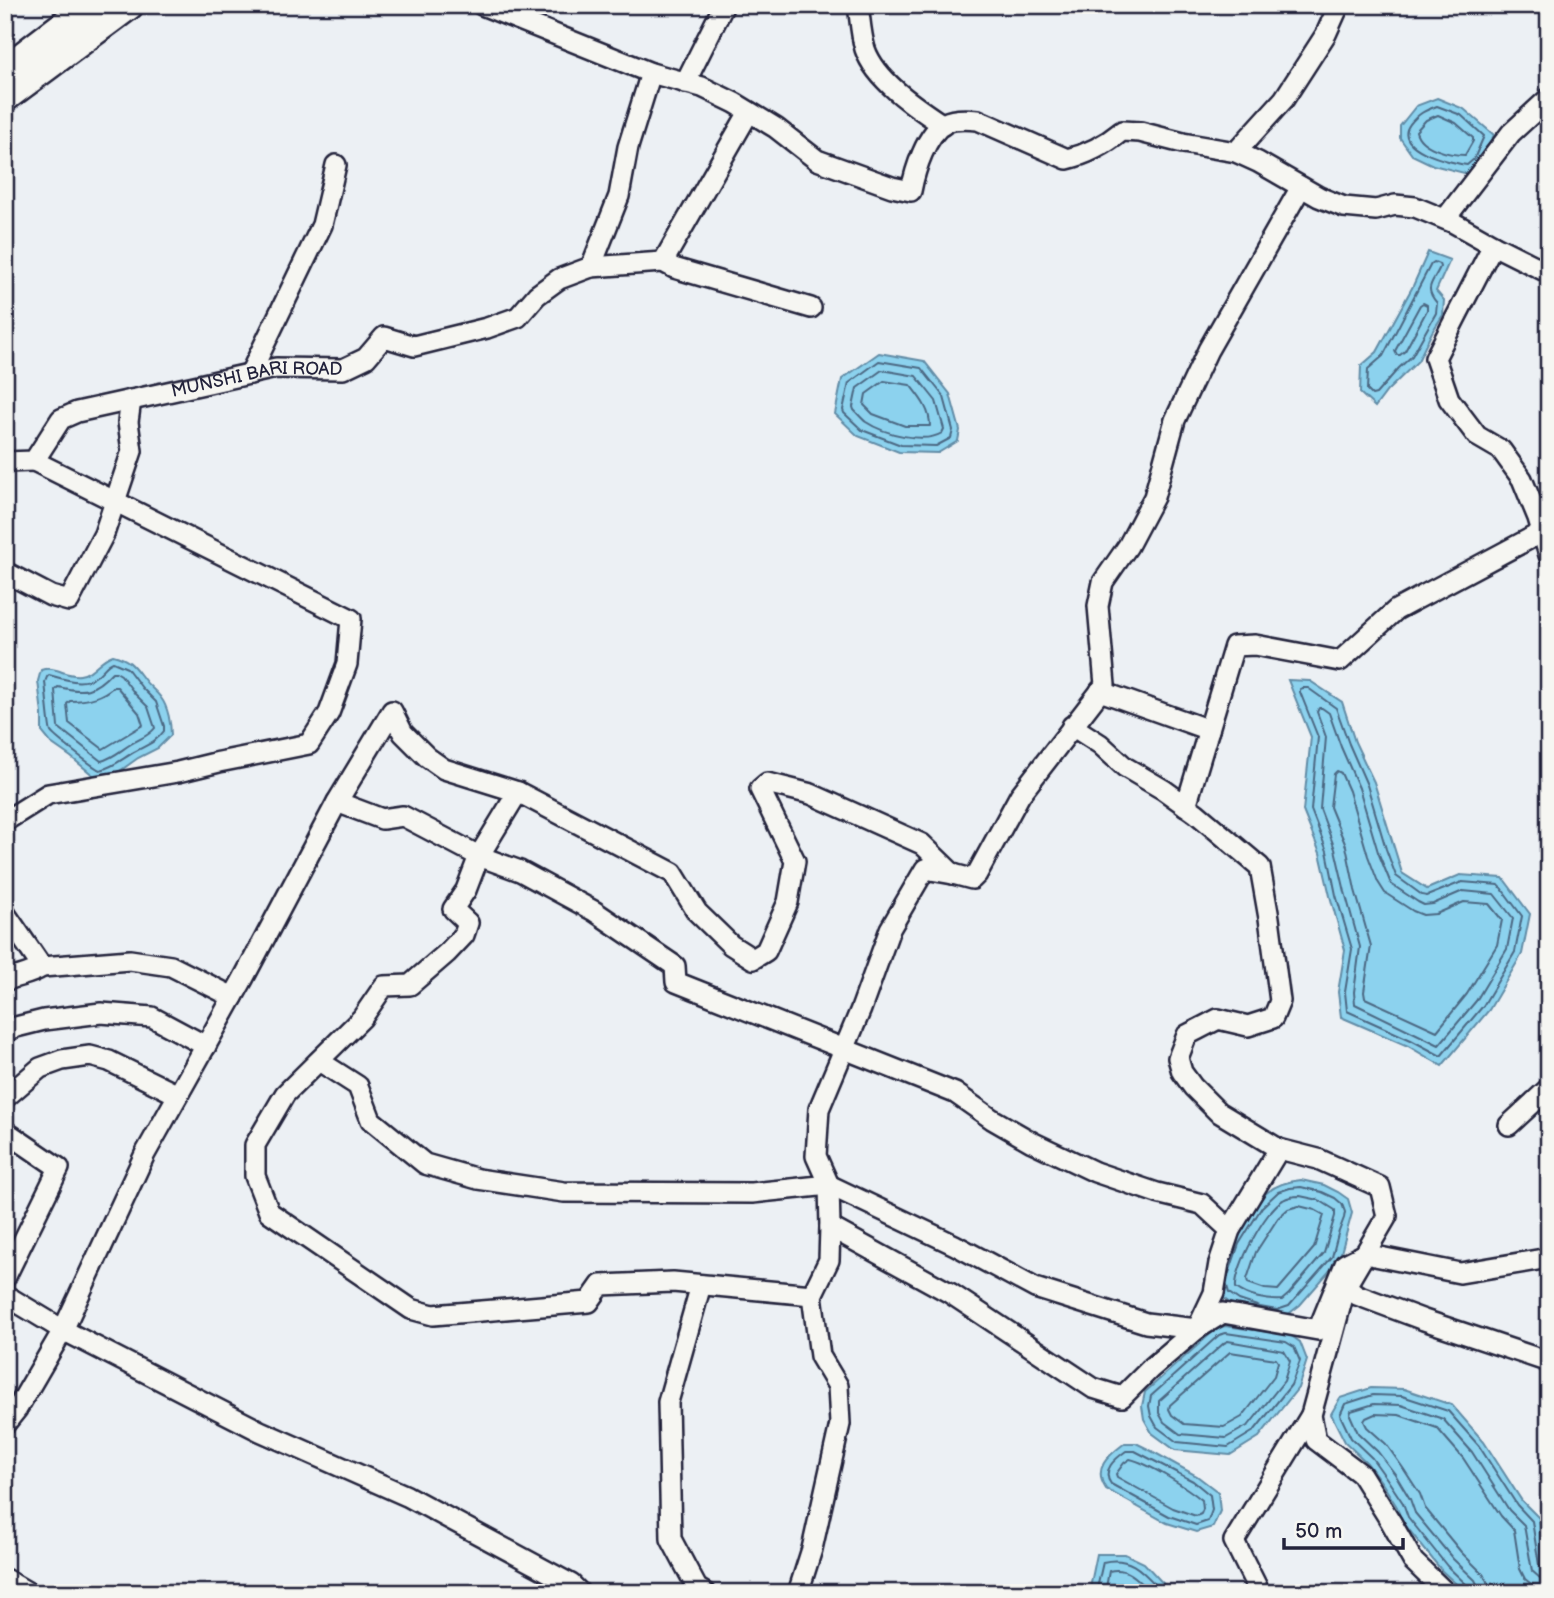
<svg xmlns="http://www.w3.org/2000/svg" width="1554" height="1598" font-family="'Balsamiq Sans',sans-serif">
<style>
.water{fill:#8cd2ee;stroke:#628ca6;stroke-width:2}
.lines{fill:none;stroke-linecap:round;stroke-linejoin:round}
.shore{stroke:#4c6883;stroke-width:2}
.minor-casing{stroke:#22223b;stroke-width:24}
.highway-casing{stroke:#22223b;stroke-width:33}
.minor{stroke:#f6f6f2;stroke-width:19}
.highway{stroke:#f6f6f2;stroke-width:28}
.labels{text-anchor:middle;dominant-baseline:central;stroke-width:5;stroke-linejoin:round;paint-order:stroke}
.street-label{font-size:18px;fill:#22223b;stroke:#f6f6f2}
</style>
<rect width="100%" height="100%" fill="#ecf0f4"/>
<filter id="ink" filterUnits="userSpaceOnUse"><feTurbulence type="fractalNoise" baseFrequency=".0143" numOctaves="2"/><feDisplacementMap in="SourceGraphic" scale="14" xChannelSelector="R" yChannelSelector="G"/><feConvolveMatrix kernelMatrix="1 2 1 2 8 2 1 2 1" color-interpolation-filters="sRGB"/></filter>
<g filter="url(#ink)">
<!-- water -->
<path class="water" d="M1437 98 1464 109 1494 135 1480 164 1468 174 1433 165 1412 155 1400 138V126L1416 106Z
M1428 252 1450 260 1436 291 1444 300 1443 315 1432 332 1418 361 1387 391 1375 407 1360 393 1361 366 1377 352 1413 286Z
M879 353 924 361 950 394 960 430 958 441 938 453 899 452 858 436 835 414 842 379Z
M113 655C132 660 134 667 146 682 150 687 157 692 161 698 168 707 171 724 171 735L158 748 138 758 117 773 100 778 94 776 71 757 51 743 42 732V714L38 681 41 670C55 665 66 677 80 675 94 673 99 659 113 655Z
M1288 680 1310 681 1342 702 1355 742 1374 782 1402 873 1427 889 1460 875 1503 878 1530 914 1522 954 1489 1010 1442 1066 1408 1046 1341 1017 1338 992 1345 950 1330 896 1320 853 1303 811 1311 737Z
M1301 1180 1324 1185 1338 1192 1348 1199 1352 1213 1339 1260 1300 1305 1286 1316 1235 1307 1222 1297C1225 1279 1226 1259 1232 1243 1234 1236 1239 1230 1243 1224 1260 1198 1268 1183 1301 1180Z
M1225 1326 1290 1335 1300 1342 1307 1360 1298 1388 1259 1437 1230 1455 1175 1450 1152 1433 1144 1419 1142 1406 1145 1392 1216 1329Z
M1371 1388 1404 1389 1452 1405 1484 1442 1522 1501 1539 1518 1544 1552 1548 1586 1546 1593H1466L1442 1571 1401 1520 1397 1507 1382 1483 1367 1463 1345 1442 1331 1414 1340 1398Z
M1125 1443H1136L1148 1449 1197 1476 1218 1492 1220 1511 1213 1527 1196 1532 1167 1523 1106 1489C1092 1468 1108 1456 1125 1443Z
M1097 1554H1125L1144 1563 1172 1593H1089Z"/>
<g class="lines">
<!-- shore -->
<path class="shore" d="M1437 106 1461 115 1484 136 1474 159 1467 165C1452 163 1391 149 1410 124 1419 113 1424 111 1437 106Z
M1438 115 1456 123 1473 138V141L1465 155C1449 155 1420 148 1416 131L1426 120Z
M1434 262 1439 264 1440 267C1433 283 1423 287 1437 303L1436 313 1412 356 1399 368 1376 394 1372 395 1367 390 1368 369 1383 356 1431 264Z
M1423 303 1427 305V310L1405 351 1400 355H1397L1395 351 1420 305Z
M879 361 921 368 944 397 953 430 951 438 936 446 901 445 862 430 844 413 843 410 849 383Z
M882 370 916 376 936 401 944 429 942 433C924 444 884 434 866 422 862 419 858 414 854 410L853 407 857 388Z
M884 381 910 385C920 398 930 409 930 426H905L873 414 864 405 866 394Z
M113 662 127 668 142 688 156 702 164 726V731C156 742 147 745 136 751 123 758 114 767 100 770 93 767 54 737 51 732 49 729 46 689 45 682L47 677 49 675C64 679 81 686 95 677 103 672 105 665 113 662Z
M112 672H116L121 675 135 694 148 707 155 728C149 736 141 738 131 744 121 750 113 758 101 761L58 727 55 690 58 687C83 693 94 692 112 672Z
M113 687H117L139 713 143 725 103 749 69 723 67 704 70 701C86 701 101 698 113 687Z
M1303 688H1308L1336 708 1349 744 1367 785 1386 849 1396 876 1422 895 1427 896 1462 882 1499 885 1522 916 1515 952 1483 1006 1441 1056 1411 1040 1347 1011 1345 992 1352 949 1336 895 1327 851 1311 810 1318 737 1300 692V689Z
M1319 708H1322L1329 713 1341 747 1359 788 1378 852 1391 884 1418 902 1424 905 1433 904 1463 891 1494 894 1513 918 1507 949 1476 1001 1439 1045 1355 1004 1354 992 1360 947 1345 892 1335 849 1320 809 1326 737 1317 712Z
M1337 771 1341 773 1349 791 1368 856 1378 882 1385 893 1413 911 1423 915 1436 914 1464 902 1489 904 1502 920 1497 945 1467 994 1437 1031 1365 998 1364 992 1371 946 1355 890 1346 846 1330 807 1334 774Z
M1300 1196 1319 1200 1335 1210V1216L1324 1253 1289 1294 1282 1300C1267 1301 1248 1297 1236 1288 1234 1268 1266 1209 1283 1200 1288 1197 1294 1196 1300 1196Z
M1299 1206 1315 1210 1324 1215 1314 1248 1278 1290 1265 1289 1248 1283 1247 1279 1256 1252 1278 1218 1288 1209Z
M1227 1286 1229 1293 1239 1300 1260 1307 1277 1310 1289 1306 1332 1257 1338 1234 1344 1218 1345 1212 1342 1204 1335 1198 1322 1192 1301 1187 1290 1188 1278 1192 1262 1207 1239 1244 1229 1273
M1226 1333 1286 1342 1294 1347 1300 1361 1291 1385 1254 1431 1228 1447 1177 1442 1157 1427 1151 1416 1149 1406 1151 1396 1219 1335Z
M1228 1341 1284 1351 1290 1361 1284 1381 1249 1425 1226 1438 1180 1434 1164 1422 1159 1413V1401L1224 1343Z
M1230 1352 1276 1359 1278 1362 1274 1376 1242 1417 1224 1427 1184 1424 1172 1415 1169 1409 1170 1405Z
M1135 1451 1193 1481 1210 1495 1212 1510 1208 1521 1196 1525 1169 1516 1111 1484C1101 1470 1115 1459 1126 1451Z
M1130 1459C1148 1463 1188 1488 1202 1500L1203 1509 1201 1514 1196 1516 1173 1508 1117 1477 1116 1474 1124 1463Z
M1096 1593 1103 1562C1132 1555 1144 1573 1163 1593
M1105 1593 1109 1571C1128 1566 1139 1580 1151 1593
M1470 1593 1468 1586 1447 1566 1408 1517 1403 1503 1387 1479 1372 1458 1351 1438 1340 1415 1345 1404 1373 1395 1402 1396 1448 1411 1479 1446 1517 1505 1532 1521 1539 1565 1543 1569 1549 1570
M1479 1593 1478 1586 1475 1580 1453 1559 1415 1513 1410 1499 1395 1474 1378 1452 1358 1433 1350 1415 1351 1411 1374 1404 1401 1405 1443 1419 1472 1452 1509 1510 1524 1525 1532 1571 1540 1578 1549 1579
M1489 1593 1488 1583 1483 1574 1461 1552 1425 1508 1420 1494 1403 1468 1386 1444 1367 1427 1364 1421 1366 1418 1375 1414 1399 1415 1437 1428 1463 1458 1501 1516 1514 1530 1520 1569 1525 1579 1535 1587 1549 1590"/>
<defs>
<g id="minor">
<path d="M482 5 651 73 702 87 735 103 776 128 817 160 892 187 911 191C915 170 926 134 945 123 954 118 968 119 978 120L1067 159C1089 154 1105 145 1122 131L1140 132 1183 143 1236 152 1258 162 1319 197 1344 207 1376 210 1395 205 1415 207 1454 223 1493 245 1549 273"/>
<path d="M858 5C860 19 861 35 865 49 876 81 916 107 943 125"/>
<path d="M685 83 724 5"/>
<path d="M1236 152 1284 99 1326 34 1339 5"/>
<path d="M1445 219 1511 133 1549 98"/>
<path d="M1493 245 1435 358 1449 399 1477 436 1501 450 1522 479 1538 518 1549 555"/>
<path d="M663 262 749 112"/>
<path d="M591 267 663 262 674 268 811 308"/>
<path d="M250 374 322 225 336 165"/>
<path id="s1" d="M5 462 34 461 61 419 77 412 276 368 343 369 366 358 384 337 414 346 487 328 518 317 537 295 559 279 591 267 619 196 628 147 651 73"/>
<path d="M5 572 51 596 69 601 104 534 132 451 128 422 131 400"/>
<path d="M1100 691 1209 730"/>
<path d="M1072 726 1100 744 1125 767 1164 790 1196 813 1260 867 1269 918 1280 1001 1273 1018 1248 1026 1218 1019 1187 1035 1178 1058 1182 1072 1193 1087 1218 1112 1279 1149 1318 1159 1380 1187 1387 1216 1346 1286 1357 1295 1424 1320 1549 1362"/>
<path d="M518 792 479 856 466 890 453 909 468 923 464 935 447 953 410 985 384 986 362 1018 285 1094 255 1145V1176L269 1212 411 1309 433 1315 589 1302 601 1285 673 1282 812 1295"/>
<path d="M337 802 382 819 403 816 479 856 520 871 594 911 675 966 676 982 955 1093 992 1119 1032 1142 1095 1172 1157 1193 1202 1204 1230 1230"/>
<path d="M1186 806 1234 646 1255 645 1340 661 1396 610 1542 532"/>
<path d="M5 821 48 794 178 772 219 762 309 744 329 713 347 664 351 619 34 461"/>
<path d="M5 913 42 967C30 975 19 975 5 981"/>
<path d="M42 967 130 960 171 966 233 997"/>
<path d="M5 1032 16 1027 44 1020 101 1013 152 1017 206 1046"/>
<path d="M319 1061 358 1086 371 1120 425 1164 478 1179 564 1192 752 1193 829 1185 955 1245 1035 1288 1146 1323 1197 1329 1223 1313 1318 1330 1345 1264 1365 1254 1460 1273 1549 1258"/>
<path d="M5 1098 40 1068 62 1060 90 1056 109 1061 178 1095"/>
<path d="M1509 1125 1549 1088"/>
<path d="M5 1131 59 1168 5 1278"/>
<path d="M830 1227 950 1293 1093 1388 1122 1397 1150 1369 1197 1329 1214 1293 1219 1263 1230 1230 1279 1149"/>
<path d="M701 1285 668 1402 671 1539 697 1588 705 1593"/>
<path d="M1344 1293 1311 1415 1316 1440 1361 1474 1391 1522 1413 1561 1446 1593"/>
<path d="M5 1295 63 1330 260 1431 407 1496 571 1584 580 1593"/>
<path d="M5 1424 17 1409 63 1330 145 1154 242 981 337 802 392 711 403 733 427 757 444 769 518 792 673 873 697 912 731 945 753 959 766 951 788 902 795 861 760 789 767 783 811 794 922 844 953 874"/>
<path d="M5 1579 29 1593"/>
<path d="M798 1593 812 1549 840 1424 838 1386 820 1356 812 1295 829 1260 830 1227 829 1185 816 1156 819 1109 861 1009 890 929 925 869 953 874 972 879 977 874 1020 795 1105 685 1098 606 1103 582 1128 546 1154 497 1175 420 1208 350 1301 187"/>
<path d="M1260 1593 1234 1541 1311 1415"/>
</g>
<path id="highway" d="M5 70 90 5
M5 97 129 5"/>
</defs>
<!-- minor casing -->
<use href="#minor" class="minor-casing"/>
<!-- highway casing -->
<use href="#highway" class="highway-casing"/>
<!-- minor -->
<use href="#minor" class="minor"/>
<!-- highway -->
<use href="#highway" class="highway"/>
</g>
</g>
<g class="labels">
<!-- street labels -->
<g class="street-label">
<text stroke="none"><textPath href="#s1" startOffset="280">MUNSHI BARI ROAD</textPath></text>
</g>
</g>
<!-- margin -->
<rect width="1554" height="1598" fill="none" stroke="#f6f6f2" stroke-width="28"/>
<rect x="14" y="14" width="1526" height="1570" fill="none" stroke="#22223b" stroke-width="2.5" filter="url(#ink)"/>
<!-- scale -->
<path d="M1284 1538v10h119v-10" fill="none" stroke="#22223b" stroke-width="3.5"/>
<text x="1295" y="1538" font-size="21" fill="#22223b" stroke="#f6f6f2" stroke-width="5" paint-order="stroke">50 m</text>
</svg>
